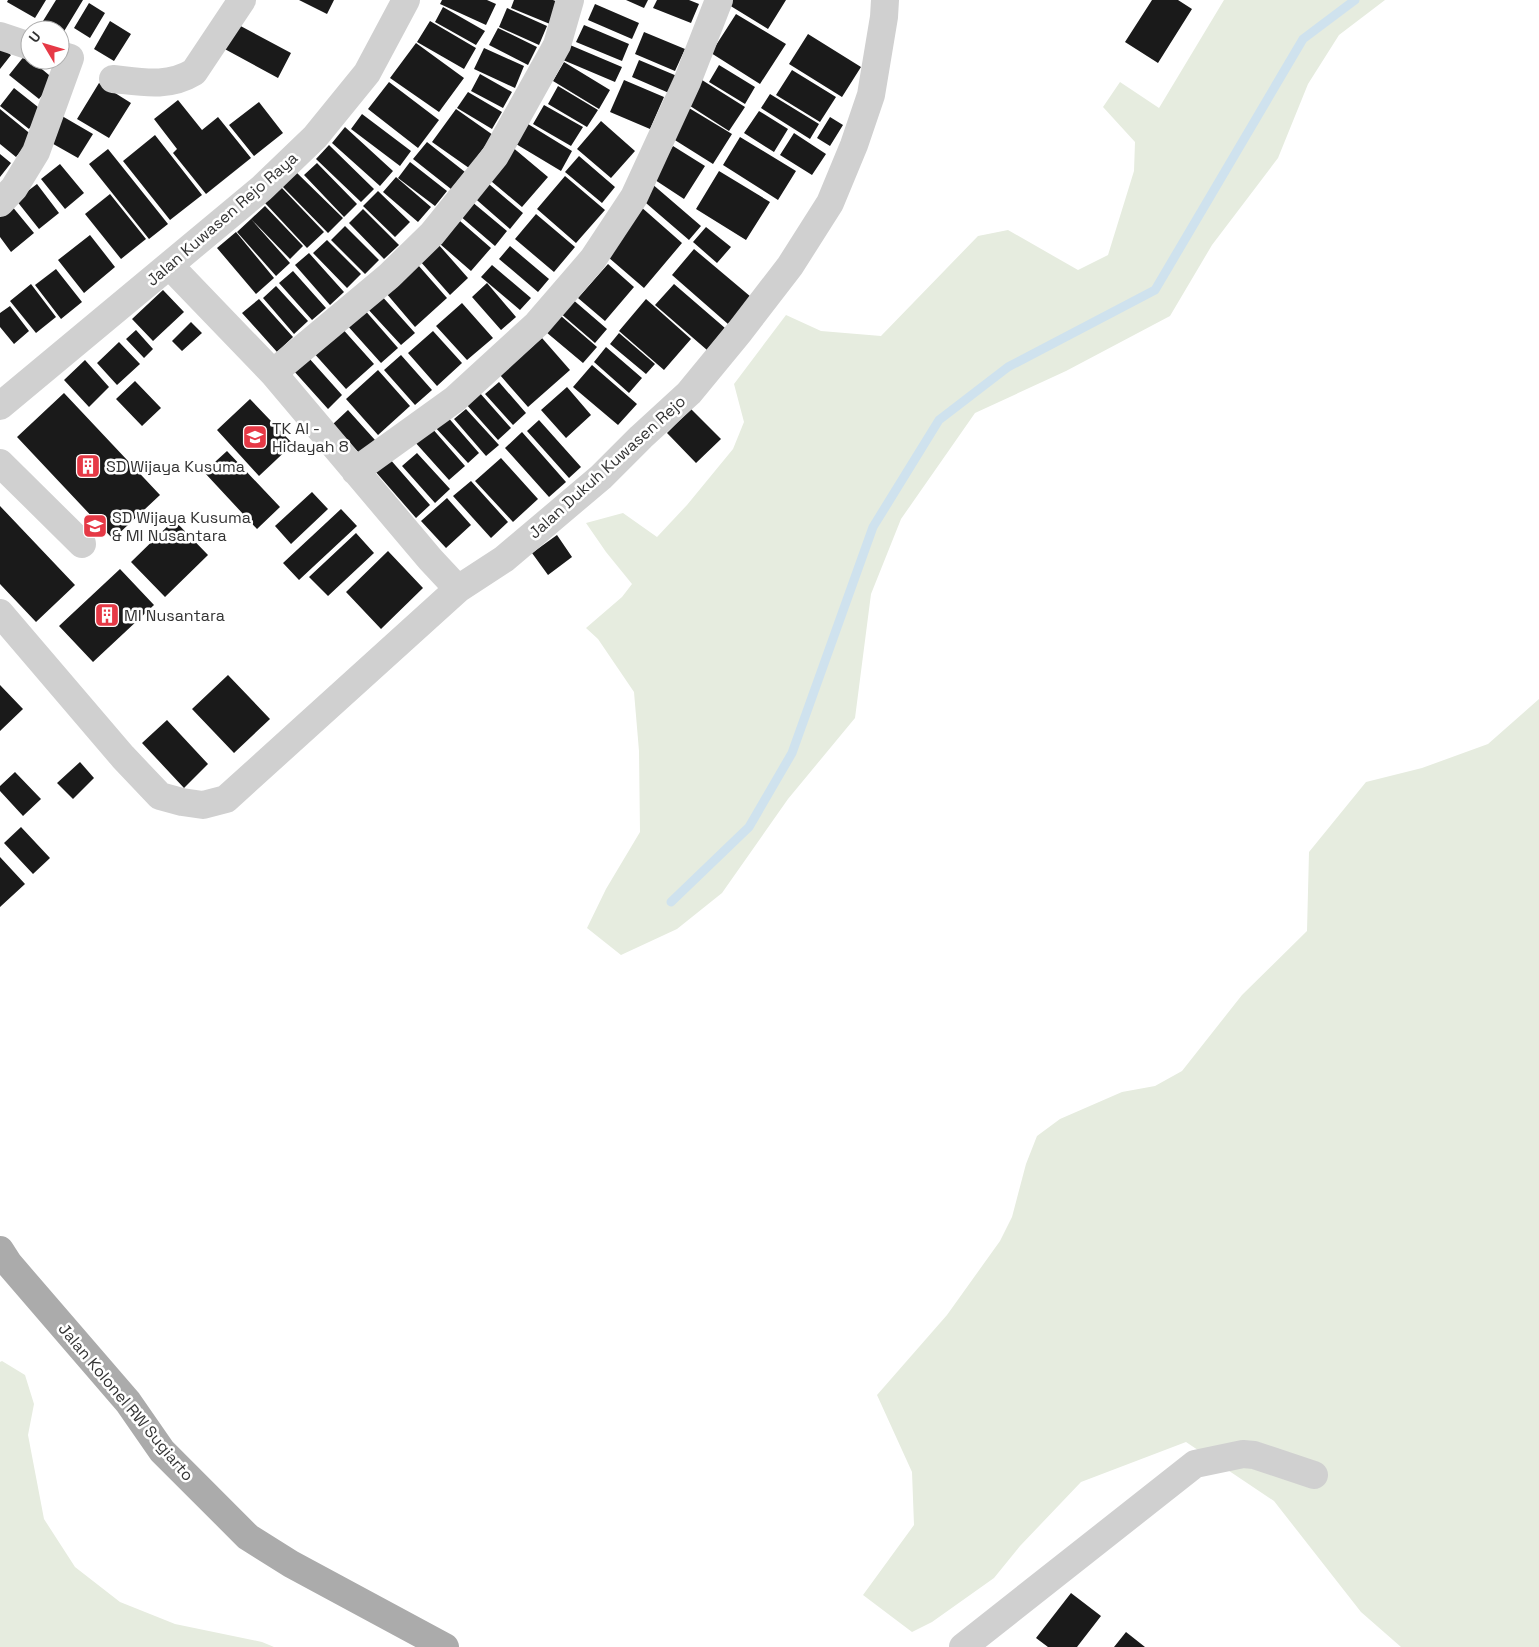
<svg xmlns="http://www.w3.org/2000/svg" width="1539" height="1647" font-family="'Space Grotesk',sans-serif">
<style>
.green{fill:#e6ecdf}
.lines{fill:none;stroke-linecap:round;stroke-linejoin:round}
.stream{stroke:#cfe2ee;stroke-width:9}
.building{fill:#1a1a1a}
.minor{stroke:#d0d0d0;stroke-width:28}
.major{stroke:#ababab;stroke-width:28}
.labels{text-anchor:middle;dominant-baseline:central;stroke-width:5;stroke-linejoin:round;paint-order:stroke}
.street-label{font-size:16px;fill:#333;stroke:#fff}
.poi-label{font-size:16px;fill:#333;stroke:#fff;text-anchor:start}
</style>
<rect width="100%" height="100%" fill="#fff"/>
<!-- green -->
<path class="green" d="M1224 0H1385L1339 35 1308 84 1278 158 1212 245 1170 316 1066 371 975 413 901 519 871 594 855 718 788 799 722 893 677 929 621 955 587 928 606 889 640 832 639 751 634 692 598 639 586 628 622 597 632 584 606 552 586 523 623 513 657 537 687 505 733 449 744 422 734 384 786 315 821 331 881 336 978 236 1008 230 1078 270 1108 255 1134 171 1135 142 1103 107 1120 82 1159 108Z
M1539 699V1647H1401L1361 1612 1274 1501 1186 1442 1081 1482 1020 1546 994 1578 932 1622 912 1632 863 1595 914 1525 912 1472 877 1395 947 1315 1000 1241 1012 1217 1026 1164 1037 1136 1060 1119 1122 1092 1155 1086 1182 1071 1242 995 1307 931 1309 852 1366 782 1422 768 1488 744Z
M2 1361 25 1375 34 1404 28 1435 44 1519 75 1567 120 1602 175 1624 262 1642 274 1647H0V1362Z"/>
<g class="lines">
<!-- stream -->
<path class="stream" d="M671 902 749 827 792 753 873 527 939 420 1008 367 1155 290 1303 39 1355 0"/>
</g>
<!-- building -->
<path class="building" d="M8 0H46L35 18 7 2Z
M56 0H83L63 33 60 30H57L43 21Z
M299 0H334L327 14Z
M442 0H487L496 4 486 25 440 4Z
M514 0H553L558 2 550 24 511 8Z
M626 0H648L644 8Z
M657 0H689L699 4 691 23 653 8Z
M732 0H786L768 29 729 5Z
M1152 0H1178L1192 9 1158 63 1125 42Z
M89 3 105 13 90 38 74 28Z
M595 4 639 23 632 39 588 20Z
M443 7 485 31 476 45 435 22Z
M507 8 547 26 539 45 499 27Z
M736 14 786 44 760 84 711 53Z
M110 21 131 34 114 61 94 49Z
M430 21 476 48 464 69 417 42Z
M235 23 291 53 278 78 221 47Z
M584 25 629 44 622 61 576 42Z
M498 28 537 47 528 65 489 45Z
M644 32 685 49 675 71 635 54Z
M808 34 861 67 842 97 789 64Z
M416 43 464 78 439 112 390 78Z
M570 45 622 67 615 82 563 60Z
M0 47 11 55 0 69Z
M484 48 524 66 515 88 474 69Z
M25 55 55 80 39 99 9 75Z
M639 60 677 76 669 93 632 77Z
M564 62 610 90 599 109 553 81Z
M719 65 755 87 745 104 709 82Z
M792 70 836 97 820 122 776 95Z
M480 74 512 92 503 108 471 91Z
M624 80 664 97 650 129 610 112Z
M702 80 745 107 729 131 687 104Z
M389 82 439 120 418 148 368 109Z
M99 83 131 103 109 138 77 119Z
M558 86 598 110 587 127 548 104Z
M14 88 43 111 29 129 0 106Z
M468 92 502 112 492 129 457 108Z
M770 94 819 124 810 139 761 108Z
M178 100 202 130 218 117 251 158 206 194 173 153 177 149 154 119Z
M259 102 283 133 254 156 229 125Z
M544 105 583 127 571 146 533 124Z
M689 108 732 134 713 164 670 137Z
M0 109 33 136 16 157 0 144Z
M456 109 493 135 469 168 432 142Z
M759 111 788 129 774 152 744 133Z
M362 114 411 151 400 166 351 129Z
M62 116 93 134 78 158 48 141Z
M830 117 843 125 830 146 817 138Z
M601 121 635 151 611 178 577 149Z
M528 124 572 151 561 171 516 144Z
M345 127 393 171 380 186 332 143Z
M794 133 826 154 812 175 780 155Z
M155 135 202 195 170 220 123 161Z
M740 137 796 171 778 200 723 165Z
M427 142 465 172 451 189 413 159Z
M329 145 374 189 361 202 316 159Z
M511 146 548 177 522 207 485 176Z
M673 146 705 166 684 199 652 178Z
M108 149 168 224 149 239 89 164Z
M0 154 11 163 0 177Z
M579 156 615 187 602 203 565 172Z
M410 162 447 191 435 206 398 178Z
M317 163 357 204 344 217 304 175Z
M60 164 84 193 65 209 41 179Z
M719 171 770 202 746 240 696 209Z
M296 172 343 218 328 233 282 186Z
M565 176 605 210 576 243 537 209Z
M396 177 431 207 418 222 383 192Z
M483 179 523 213 510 229 470 194Z
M651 183 701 226 689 240 639 197Z
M37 184 59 213 39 229 16 200Z
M281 187 324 232 307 248 265 203Z
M378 191 410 222 395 237 363 206Z
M110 194 146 239 121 259 85 214Z
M471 201 507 231 495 246 459 215Z
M11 205 34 233 11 252 0 237V213Z
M265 206 303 246 290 259 251 219Z
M640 206 682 243 644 288 601 251Z
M363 209 399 245 384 259 349 223Z
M536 214 575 247 554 272 515 239Z
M251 219 290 263 276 276 237 232Z
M460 221 491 248 471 271 440 244Z
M345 226 379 260 365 274 331 240Z
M706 227 731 247 717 263 693 242Z
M236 232 274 278 256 294 217 248Z
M90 235 115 267 84 293 58 260Z
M327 240 361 274 347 288 313 253Z
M438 244 468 278 450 295 420 261Z
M510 246 549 279 538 292 499 259Z
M694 249 751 297 728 324 672 275Z
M309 253 344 292 330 305 295 265Z
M608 264 634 287 605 321 578 298Z
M418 265 447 298 415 327 386 293Z
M492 265 531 298 520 310 481 277Z
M56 269 82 302 61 319 35 285Z
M293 271 326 308 312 320 279 283Z
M487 283 516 317 501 330 472 297Z
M31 284 56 317 36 333 10 301Z
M674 284 725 328 707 350 655 305Z
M276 286 308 321 294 334 263 298Z
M163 290 184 312 153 341 132 319Z
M380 294 415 333 401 345 366 307Z
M571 298 607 329 595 343 559 312Z
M259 299 293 337 277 352 242 313Z
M646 299 691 339 664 370 619 331Z
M462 303 493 338 467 360 436 326Z
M10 306 29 331 14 344 0 327V313Z
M363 308 398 348 381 363 346 324Z
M561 316 597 347 583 363 546 332Z
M191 322 202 333 182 351 172 341Z
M340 326 374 364 346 389 312 351Z
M136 330 153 349 144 358 126 339Z
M433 331 462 363 437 386 408 353Z
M619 333 655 364 646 374 610 344Z
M542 338 570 370 528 407 500 375Z
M119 342 140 364 117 385 97 363Z
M606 347 642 378 629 393 594 362Z
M401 355 432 390 415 405 384 370Z
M308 357 342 395 328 409 293 370Z
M85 360 109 387 89 407 64 380Z
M592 365 637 404 618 425 573 387Z
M378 370 410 406 378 435 346 399Z
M135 381 161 408 142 426 116 399Z
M499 382 526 413 513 425 485 394Z
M567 387 591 415 566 438 541 410Z
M479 392 511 428 498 440 466 404Z
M64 393 160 495 113 539 17 437Z
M250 399 293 444 259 476 217 430Z
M466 409 499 445 486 456 454 419Z
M691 409 721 439 696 463 667 433Z
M348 410 375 440 360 454 333 424Z
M446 415 479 453 468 463 434 426Z
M539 420 581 467 569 478 527 431Z
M431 427 465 466 449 480 414 441Z
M522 432 566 482 549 497 505 448Z
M227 451 280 507 257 529 204 472Z
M417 453 450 489 435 503 402 466Z
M389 458 430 505 416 518 375 471Z
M501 458 538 499 513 522 475 481Z
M471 481 508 522 491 538 453 496Z
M312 492 328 509 291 544 275 526Z
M447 498 471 525 446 548 421 521Z
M0 506 75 585 36 622 0 584Z
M341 509 357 526 299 580 283 563Z
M174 520 208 555 165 597 131 562Z
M356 533 374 553 328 596 309 577Z
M557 535 572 557 548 575 532 553Z
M388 551 423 588 381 629 346 592Z
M120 569 154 605 93 662 59 626Z
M228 675 270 719 234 753 192 709Z
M0 685 23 709 0 731Z
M167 720 208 764 184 788 142 743Z
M80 762 94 778 73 799 57 783Z
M15 772 41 799 23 816 0 791V786Z
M21 827 50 858 33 874 4 843Z
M0 857 25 884 0 907Z
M1071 1593 1101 1616 1077 1647H1048L1036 1638Z
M1126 1632 1145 1647H1114Z"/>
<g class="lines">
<!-- minor -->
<path class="minor" d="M0 36 30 46
M113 79C141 82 168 88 194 72L242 0
M0 203 14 188 36 152 70 58 60 55
M170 266 273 373 430 559 458 589 504 559 601 477 641 437 689 393 740 331 790 266 830 203 854 145 871 95 884 17 885 0
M273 373 389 276 432 234 495 156 557 45 570 0
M0 406 262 188 315 137 367 73 406 0
M0 463 82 544
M355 471 455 399 537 324 593 259 634 197 687 82 719 0
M0 613 123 757 160 796 182 802 203 805 226 799 458 589
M963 1647 1195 1464 1243 1454 1254 1455 1314 1475"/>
<!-- major -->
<path class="major" d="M0 1250 9 1264 128 1402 162 1451 248 1537 291 1564 445 1647"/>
</g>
<!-- icons -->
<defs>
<symbol id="school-square" viewBox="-11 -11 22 22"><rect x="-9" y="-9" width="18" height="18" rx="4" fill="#e63946" stroke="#fff"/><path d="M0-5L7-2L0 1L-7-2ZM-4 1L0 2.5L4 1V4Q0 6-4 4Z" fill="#fff"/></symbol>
<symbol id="building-square" viewBox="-11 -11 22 22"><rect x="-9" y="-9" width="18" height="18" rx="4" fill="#e63946" stroke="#fff"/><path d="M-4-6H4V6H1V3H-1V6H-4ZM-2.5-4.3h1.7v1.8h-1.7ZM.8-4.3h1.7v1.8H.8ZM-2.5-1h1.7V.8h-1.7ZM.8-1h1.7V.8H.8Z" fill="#fff"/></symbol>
</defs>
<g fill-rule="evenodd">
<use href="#school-square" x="241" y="423" width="28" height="28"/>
<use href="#building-square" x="74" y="452" width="28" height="28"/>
<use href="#school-square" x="81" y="512" width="28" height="28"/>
<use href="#building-square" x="93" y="601" width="28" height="28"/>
</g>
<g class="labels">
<!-- street labels -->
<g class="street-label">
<text transform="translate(222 219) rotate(-41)">Jalan Kuwasen Rejo Raya</text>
<text transform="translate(607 467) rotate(-42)">Jalan Dukuh Kuwasen Rejo</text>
<text transform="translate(126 1402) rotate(50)">Jalan Kolonel RW Sugiarto</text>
</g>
<!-- poi labels -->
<g class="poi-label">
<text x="272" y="428">TK Al -<tspan x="272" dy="18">Hidayah 8</tspan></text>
<text x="106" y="466">SD Wijaya Kusuma</text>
<text x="112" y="517">SD Wijaya Kusuma<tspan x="112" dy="18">&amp; MI Nusantara</tspan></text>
<text x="124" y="615">MI Nusantara</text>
</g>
</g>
<!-- north arrow -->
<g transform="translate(45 45) rotate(308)"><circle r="24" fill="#ffffff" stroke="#adadad"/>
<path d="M0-4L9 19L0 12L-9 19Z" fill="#e63946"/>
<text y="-8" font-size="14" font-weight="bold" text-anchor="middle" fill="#333333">U</text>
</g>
</svg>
